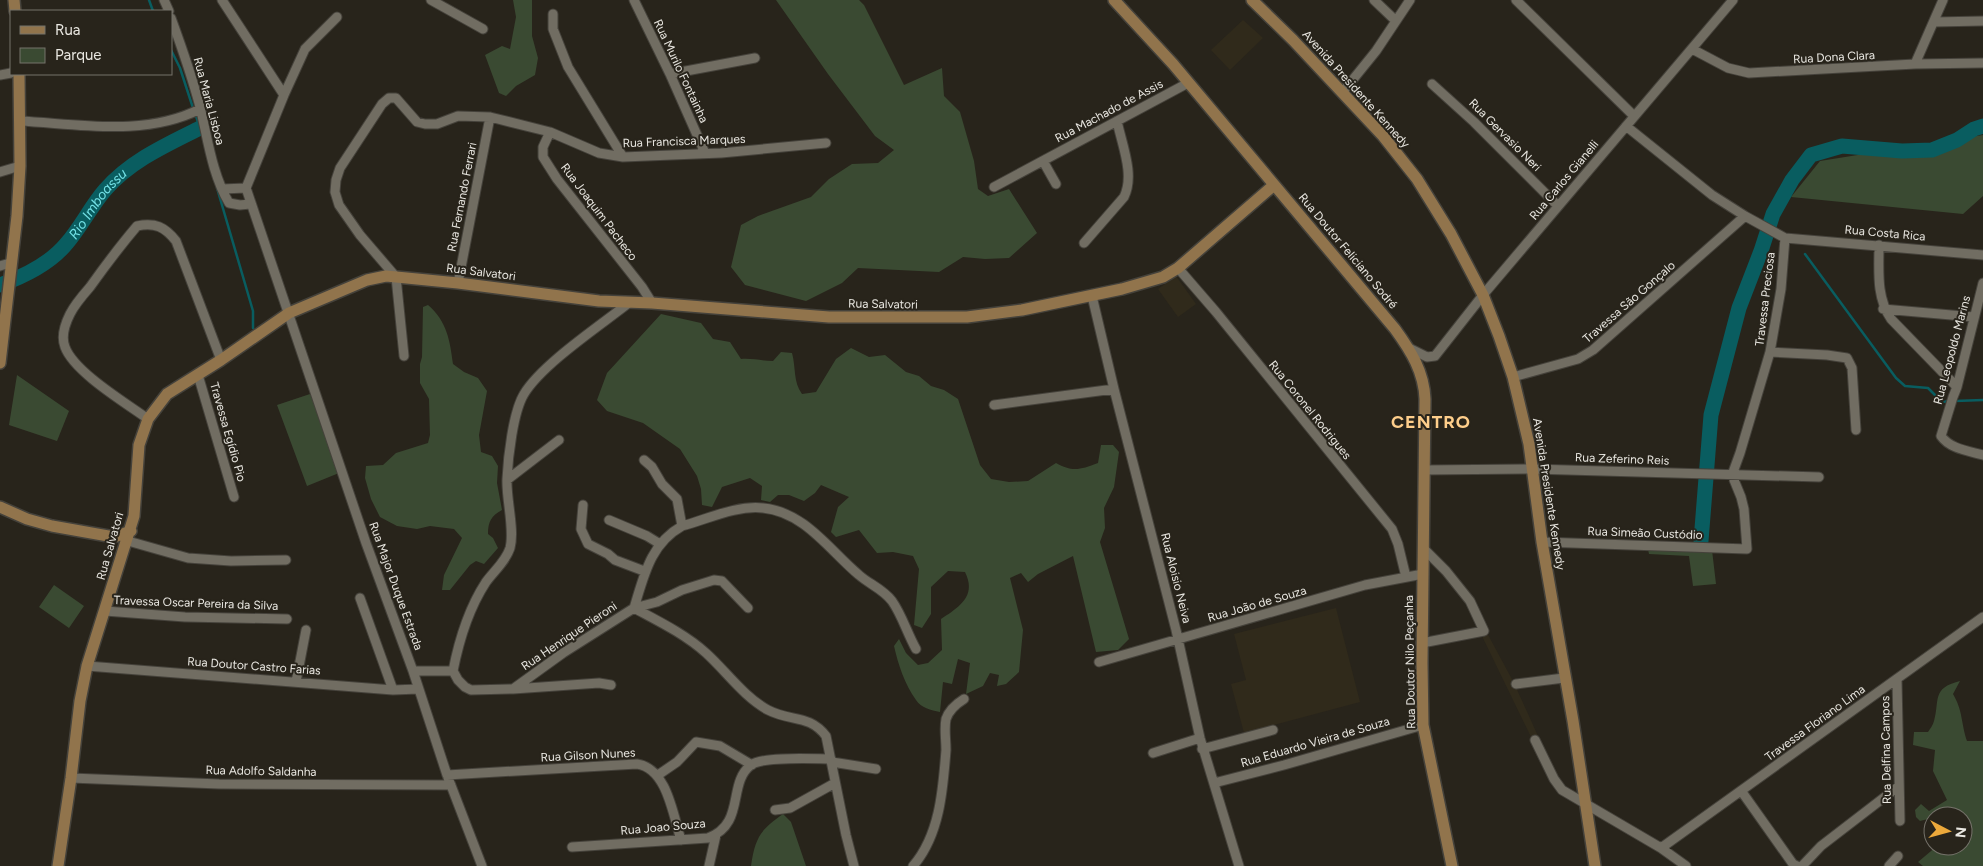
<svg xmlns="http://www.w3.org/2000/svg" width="1983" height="866" font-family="Figtree,sans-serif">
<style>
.built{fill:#302a1b}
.green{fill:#3a4a32}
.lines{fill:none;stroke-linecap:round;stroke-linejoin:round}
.stream{stroke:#095d60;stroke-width:2.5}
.river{stroke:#095d60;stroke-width:15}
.minor-casing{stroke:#45423b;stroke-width:11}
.major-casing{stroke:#45423b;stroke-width:14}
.minor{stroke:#716d62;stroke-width:9}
.major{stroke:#91744c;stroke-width:11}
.labels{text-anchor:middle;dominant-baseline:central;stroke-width:4;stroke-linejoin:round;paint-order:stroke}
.street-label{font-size:12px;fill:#e9e7e1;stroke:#28241b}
.water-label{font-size:14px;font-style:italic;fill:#73e1e6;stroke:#28241b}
.district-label{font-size:18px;font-weight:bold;letter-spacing:1px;fill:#fece8b;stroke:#28241b}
</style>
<rect width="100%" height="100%" fill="#28241b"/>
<!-- built -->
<path class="built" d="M1243 20 1263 38 1230 70 1211 50Z
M1176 276 1196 304 1178 317 1158 289Z
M1336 608 1360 702 1244 733 1231 684 1246 680 1234 634Z
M1486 631 1514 683 1538 736 1532 739 1481 634Z"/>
<!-- green -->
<path class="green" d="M513 0H532V36L538 58 535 75 516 86 506 96 499 93 485 55 502 46 510 49 516 17Z
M776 0H859L864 5 904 85 942 68 944 96 960 112 974 161 978 189 988 196 1009 189 1037 233 1009 258 985 259 963 257 939 272 858 268 842 283 806 301 745 285 731 267 741 225 758 216 811 197 829 179 852 164 878 163 894 150 875 136 828 74Z
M1983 135V196L1963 214 1791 197 1820 161Z
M428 305C447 321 450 341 453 364L464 372 478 378 487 391 479 435 481 452 492 456 498 466 497 483 502 510C491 516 488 522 488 534L493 538 498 548 484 564 476 561 470 565 450 590H442L444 575 462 538 454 529 430 526 417 529 397 526 380 517 371 499 365 478 366 466 383 465 396 453 428 443 430 435 429 399 420 383V364L422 357 423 307Z
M661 314 701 323 713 339 730 342 741 359C752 358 762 361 773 361L781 352 792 353C796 367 793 382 802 394L816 392 836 359 851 348 869 357 885 355 906 372 919 376 931 386 944 390 958 399 980 465 991 479 1009 482 1028 481 1056 463C1072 472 1080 470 1098 463L1101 445H1113L1119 452 1114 487 1104 508 1105 528 1100 542 1129 639 1118 650 1096 652 1073 556 1038 574 1028 582 1021 573 1010 578 1023 630 1019 672 1006 684 997 686 999 675 990 673 983 686 966 694 970 663 958 659 952 684 943 682 940 712C931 710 921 708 916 700 905 685 898 664 894 646L899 639 906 653 918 665 928 663 942 650 941 619C959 607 977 596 965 572L948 571 931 587V614L922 628 914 625 919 569 913 556 893 552 877 553 859 530 836 537 831 532 838 507 849 497 821 485 815 493 804 501 789 495H778L770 502 761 500 762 486 750 478 722 487 712 507 702 505 701 489 697 476 680 449 643 423 607 411 597 400 607 373Z
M17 375 69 411 57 441 9 425Z
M313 393 339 473 307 486 277 405Z
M1648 549 1712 550 1716 584 1693 586 1689 556 1649 554Z
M54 585 84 606 69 628 39 607Z
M1960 681 1953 694C1963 711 1961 723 1967 741H1983V866H1923L1918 862 1937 846H1963V816H1933V824L1928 819 1920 821 1916 817 1915 810 1921 804 1929 811 1947 800 1933 771 1935 750 1913 745 1914 732H1928C1930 729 1933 725 1934 721 1940 701 1931 688 1960 681Z
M783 814 791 822 806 866H751C755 838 760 830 783 814Z"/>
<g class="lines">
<!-- stream -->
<path class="stream" d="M149 0 153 11
M171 50 180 68 193 108
M195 113 202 134
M217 188 253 311V328
M1775 211 1778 216
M1805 254 1896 378 1905 386 1928 388 1942 402 1949 401
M1955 401 1983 400"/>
<!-- river -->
<g class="river">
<path id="s1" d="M0 285C25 276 50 264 67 243 81 227 91 206 105 190 130 161 166 145 200 128"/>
<path d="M1701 541 1711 415 1739 308 1761 251 1773 214 1792 180 1811 155 1842 146 1902 151 1932 150 1957 140 1974 129 1983 126"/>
</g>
<defs>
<path id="minor" d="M164 0 169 11
M222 0 284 95
M431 0 483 29
M634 0 670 74 705 153
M1516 0 1634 116
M553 14V29L568 67 623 157
M337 17 305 49 284 95 246 188 366 543 413 671 447 775 482 866
M171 18C182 48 192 77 200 107 208 140 212 174 229 203L240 205 250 204
M1396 21 1410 0
M1934 22 1983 21
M1692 49 1728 68 1749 73 1915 64 1983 63
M1915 64 1943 0
M670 74 755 58
M0 75 11 73
M1432 84 1474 122 1558 206
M1342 93 1376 51 1396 21 1374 0
M20 121C79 124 145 137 200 109
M1626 126 1712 195 1745 216 1785 238 1983 255
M550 132 543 147V157L557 179 642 287 652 303
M1043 161 1056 184
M0 172 20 166
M994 187 1188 83
M222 189 246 188
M1084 243 1124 197C1135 175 1122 145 1117 121
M1879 245C1879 271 1876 297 1891 319L1957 387
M0 266 10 263
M1178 268 1216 312 1392 529 1398 544 1406 577
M458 283 490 117
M1983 283 1957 387 1953 397 1941 436C1950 449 1969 451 1983 455
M1092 296 1114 389 1176 630 1200 738 1239 866
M1883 309 1974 317
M1409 348 1427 357 1435 356 1483 295 1733 0
M1770 352 1827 355 1847 358 1852 368 1856 430
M404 356 396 277 360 235 339 205 335 192 336 180 340 168 382 104 389 98H396L417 122 425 124H437L458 116 490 117 550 132 599 153 623 157 721 153 826 143
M198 375 234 497
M1513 377 1578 359 1593 350 1745 216
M994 405 1114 389
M148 419C126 403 74 372 65 347 61 337 65 324 70 314 75 304 83 295 90 287 105 266 120 246 137 226 155 222 165 227 176 241L221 360
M644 460 652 467 662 484 677 499 682 526
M1424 470 1532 469 1819 477
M507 480 559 440
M583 505 581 529 588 544 608 554 615 560 644 571
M609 520 647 536 660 544
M128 541 188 558 231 561 286 560
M1542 542 1747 549 1744 509 1741 497 1732 475 1740 453 1770 352 1781 289 1785 238
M360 598 393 690
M634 608C658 621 685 634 706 653 726 671 744 697 768 710 791 722 809 714 826 736L846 835 854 866
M634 608 657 602 682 590 714 580 722 581 748 608
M105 611 185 617 287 619
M1422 643 1484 631 1470 601 1446 571 1424 549
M1099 662 1365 585 1423 574
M87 666 393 690 418 689
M413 671H453L458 680 465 687 471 690 513 689 599 683 611 685
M453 671C459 640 469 608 486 582 494 571 506 561 510 548 515 530 506 499 507 479 508 458 513 412 524 394 542 364 601 325 630 302
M1897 680 1900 821
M296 682 306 630
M1516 684 1564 678
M513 689 563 653 634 608C644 576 650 544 682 526 708 519 736 505 763 508 805 512 830 551 859 575 869 584 883 589 892 601 902 615 907 633 916 649
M1535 740 1554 779 1562 790 1661 848 1686 866
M1202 749 1273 730
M1153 753 1200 738
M832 762 876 769
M447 775 637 764C667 768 673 815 681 840
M658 775 677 762 696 742 720 746 752 765
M71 778 219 784 451 785
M1214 783 1284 765 1423 725
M1742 792 1793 864 1797 866
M775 810 790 808 835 783
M572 847 708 838C746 824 727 783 751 765 763 756 815 759 831 759
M1661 848 1983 617
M709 866 716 835
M913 866C940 835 943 789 946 750 946 739 944 729 946 719 949 710 956 704 964 699
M1802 866 1821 846 1899 786
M1889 866 1898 856"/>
<path id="major" d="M14 0 15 11
M1114 0 1173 64 1395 329C1411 351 1424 372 1425 399L1422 663 1423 725 1452 866
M1252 0 1293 40 1383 136 1417 179 1451 234 1483 295 1499 336 1513 377 1529 444 1542 542 1573 721 1595 866
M0 363 17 216 20 166 19 74
M0 507 27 519 52 526 97 534 114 537 131 531
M58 866 71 778 80 701 87 666 134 516 139 445 148 419 167 394 221 360 289 313 367 280 386 276 458 283 599 301 652 303 829 317H967L1022 310 1122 289 1163 277 1178 268 1274 185"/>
</defs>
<!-- minor casing -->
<use href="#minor" class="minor-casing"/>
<!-- major casing -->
<use href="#major" class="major-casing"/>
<!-- minor -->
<use href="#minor" class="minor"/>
<!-- major -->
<use href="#major" class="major"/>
</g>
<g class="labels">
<!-- street labels -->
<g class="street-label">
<text transform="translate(1834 57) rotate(-3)">Rua Dona Clara</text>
<text transform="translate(681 71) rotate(65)">Rua Murilo Fontainha</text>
<text transform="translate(1356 89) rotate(48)">Avenida Presidente Kennedy</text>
<text transform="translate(209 101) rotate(75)">Rua Maria Lisboa</text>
<text transform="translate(1109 111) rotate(-28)">Rua Machado de Assis</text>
<text transform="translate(1505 135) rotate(45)">Rua Gervasio Neri</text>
<text transform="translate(684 141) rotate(-2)">Rua Francisca Marques</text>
<text transform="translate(1564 180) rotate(-50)">Rua Carlos Gianelli</text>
<text transform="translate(462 197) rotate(-79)">Rua Fernando Ferrari</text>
<text transform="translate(599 212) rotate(53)">Rua Joaquim Pacheco</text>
<text transform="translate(1885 233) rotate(5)">Rua Costa Rica</text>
<text transform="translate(1348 251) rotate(50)">Rua Doutor Feliciano Sodré</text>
<text transform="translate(481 272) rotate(7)">Rua Salvatori</text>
<text transform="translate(1765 299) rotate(-83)">Travessa Preciosa</text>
<text transform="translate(1629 302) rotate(-41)">Travessa São Gonçalo</text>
<text transform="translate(883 304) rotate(1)">Rua Salvatori</text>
<text transform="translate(1952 350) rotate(-75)">Rua Leopoldo Marins</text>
<text transform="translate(1310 410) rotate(51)">Rua Coronel Rodrigues</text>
<text transform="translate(228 432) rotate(74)">Travessa Egídio Pio</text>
<text transform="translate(1622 459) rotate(2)">Rua Zeferino Reis</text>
<text transform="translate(1549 494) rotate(81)">Avenida Presidente Kennedy</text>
<text transform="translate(1645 533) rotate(2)">Rua Simeão Custódio</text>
<text transform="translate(110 546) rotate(-74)">Rua Salvatori</text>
<text transform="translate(1176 578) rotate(76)">Rua Aloisio Neiva</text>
<text transform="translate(396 586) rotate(70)">Rua Major Duque Estrada</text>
<text transform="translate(196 603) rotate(2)">Travessa Oscar Pereira da Silva</text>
<text transform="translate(1257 604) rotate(-16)">Rua João de Souza</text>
<text transform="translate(569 636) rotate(-34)">Rua Henrique Pieroni</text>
<text transform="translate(1410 662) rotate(-91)">Rua Doutor Nilo Peçanha</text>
<text transform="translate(254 666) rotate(4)">Rua Doutor Castro Farias</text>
<text transform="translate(1815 723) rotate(-36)">Travessa Floriano Lima</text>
<text transform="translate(1315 742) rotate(-16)">Rua Eduardo Vieira de Souza</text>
<text transform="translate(1886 750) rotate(-91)">Rua Delfina Campos</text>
<text transform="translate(588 755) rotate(-3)">Rua Gilson Nunes</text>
<text transform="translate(261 771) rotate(1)">Rua Adolfo Saldanha</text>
<text transform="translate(663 827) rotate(-5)">Rua Joao Souza</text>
</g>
<!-- water labels -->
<g class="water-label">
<text stroke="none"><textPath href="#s1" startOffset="130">Rio Imboassu</textPath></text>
</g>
<!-- district labels -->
<g class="district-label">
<text x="1431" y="422">CENTRO</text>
</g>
</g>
<!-- legend -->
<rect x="10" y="10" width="162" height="65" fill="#28241b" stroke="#75726a"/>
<rect x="20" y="26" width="25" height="8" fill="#91744c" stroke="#75726a"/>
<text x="55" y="35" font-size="15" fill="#e9e7e1">Rua</text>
<rect x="20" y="48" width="25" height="15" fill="#3a4a32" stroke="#75726a"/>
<text x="55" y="60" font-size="15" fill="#e9e7e1">Parque</text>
<!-- north arrow -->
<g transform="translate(1948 831) rotate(96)"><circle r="24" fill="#28241b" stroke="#75726a"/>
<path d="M0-4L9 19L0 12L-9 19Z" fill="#eca93b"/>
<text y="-8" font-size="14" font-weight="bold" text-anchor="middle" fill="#e9e7e1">N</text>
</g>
</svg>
